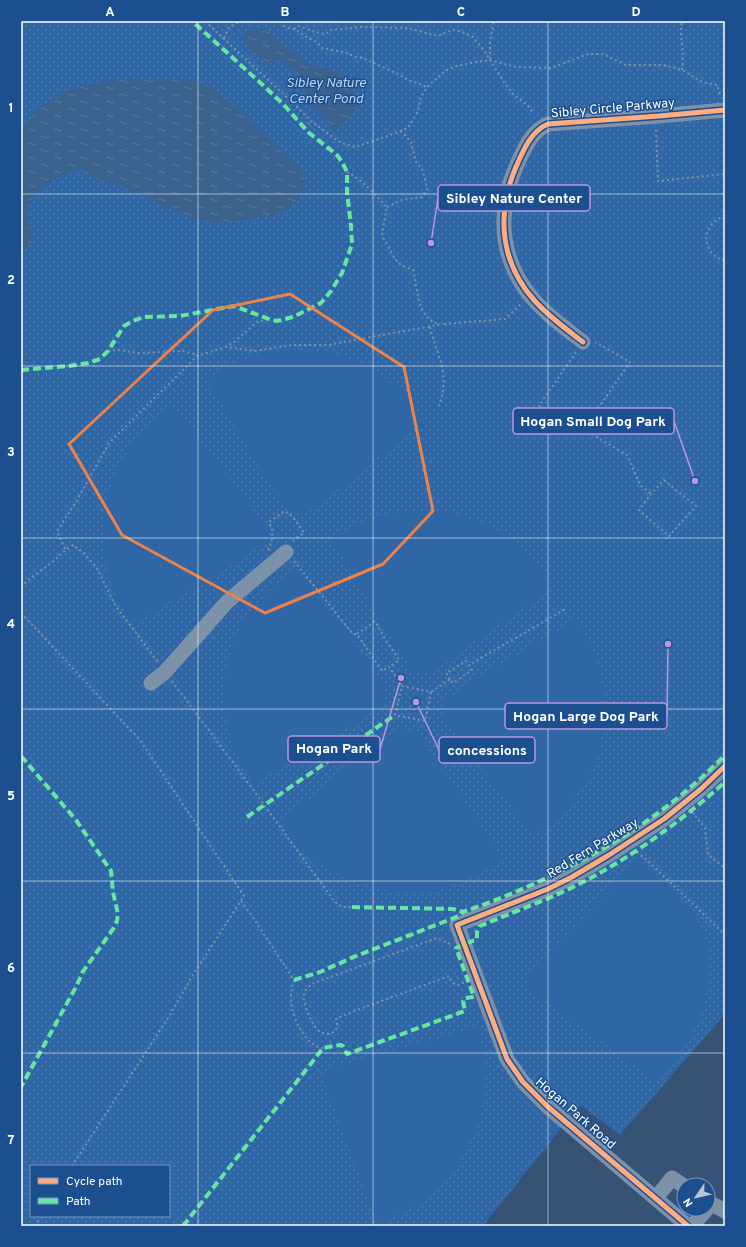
<svg xmlns="http://www.w3.org/2000/svg" width="746" height="1247" font-family="Overpass,sans-serif">
<style>
.grass{fill:url(#grass-dots);fill-rule:evenodd}
.pitch{fill:#2f66a5}
.water{fill:url(#water-ripples)}
.lines{fill:none;stroke-linecap:round;stroke-linejoin:round}
.path{stroke:#7d92a8;stroke-width:2;stroke-dasharray:2 3;stroke-linecap:butt}
.minor{stroke:#7d92a8;stroke-width:15}
.quiet{stroke:#66e7a1;stroke-width:4;stroke-dasharray:8 4;stroke-linecap:butt}
.cycleway-casing{stroke:#1b4f8f;stroke-width:8}
.cycleway{stroke:#ffac80;stroke-width:5}
.marked{fill:none;stroke:#ee8249;stroke-width:3;stroke-linejoin:round}
.grid{fill:none;stroke:#fff;stroke-width:1;stroke-opacity:0.55}
.labels{text-anchor:middle;dominant-baseline:central;stroke-width:3;stroke-linejoin:round;paint-order:stroke}
.street-label{font-size:13px;fill:#fff;stroke:#1b4f8f}
.water-label{font-size:14px;font-style:italic;fill:#b5d3f5;stroke:#1b4f8f}
.leader{fill:none;stroke:#bd96df;stroke-width:1.5}
.callout-dot{fill:#bd96df;stroke:#1b4f8f;stroke-width:1.5}
.callout{fill:#1b4f8f;stroke:#bd96df;stroke-width:1.5}
.callout-label{font-size:14px;text-anchor:middle;font-weight:bold;fill:#fff}
.neatline{fill:none;stroke:#fff;stroke-width:1.5}
.grid-label{font-size:13px;text-anchor:middle;font-weight:bold;fill:#fff}
</style>
<defs>
<pattern id="grass-dots" width="8" height="8" patternUnits="userSpaceOnUse"><rect width="8" height="8" fill="#2f66a5"/><path d="M2 2h.1M6 6h.1" fill="none" stroke="#4e7db2" stroke-width="1.8" stroke-linecap="round"/></pattern>
<pattern id="water-ripples" width="26" height="14" patternUnits="userSpaceOnUse"><rect width="26" height="14" fill="#3b618d"/><path d="M2 4q2-2 4 0t4 0M15 11q2-2 4 0t4 0" fill="none" stroke="#58799e"/></pattern>
</defs>
<rect width="100%" height="100%" fill="#365274"/>
<!-- grass -->
<path class="grass" d="M21 21H725V1014L620 1135 580 1105 483 1226H21ZM31 1166H169V1216H31Z"/>
<!-- pitch -->
<path class="pitch" d="M309 350C319 351 328 353 337 355 374 363 404 390 425 420L341 488 302 515 290 512 263 473 207 380C226 365 250 355 275 351 286 349 298 350 309 350Z
M171 405 241 492 266 529 264 542 225 569 132 625C125 613 117 600 113 587 93 526 105 472 148 425 154 418 163 412 171 405Z
M428 511C436 512 445 512 453 514 476 518 502 531 520 546 533 557 543 573 553 587L428 674 413 671 382 625 332 540C366 518 388 513 428 511Z
M294 568 355 643 386 687 382 705 347 728 253 783C249 776 243 769 240 762 220 722 219 660 244 621 257 600 276 584 294 568Z
M576 620C602 661 613 704 598 752 594 765 589 778 582 788 569 807 552 822 535 836L468 752 443 715 445 700 482 675Z
M401 730 417 732 503 859C486 869 471 878 452 885 448 887 443 890 438 891 394 898 344 884 310 856 298 846 289 834 280 822L365 754Z
M640 859C663 877 696 910 706 938 710 951 710 964 709 977 705 1019 684 1051 657 1082L529 989 527 974Z
M479 1027 486 1070 481 1118 454 1171 415 1206 378 1224 324 1082 327 1069Z"/>
<!-- water -->
<path class="water" d="M259 28 268 30 275 39 309 64 338 72 357 95 361 103 344 123 334 129 331 128 324 117 306 101 304 86 301 75 281 60H274L269 63C257 59 245 48 243 35L249 31Z
M128 78 157 80 178 78 197 81 218 91 285 154 300 166 306 184 296 204 272 216 218 223 194 219 176 212 126 188 88 176 80 168C59 178 27 189 27 216 27 220 30 224 31 228 32 232 32 236 33 240L21 255V132C28 122 35 109 45 103 70 86 99 82 128 78Z"/>
<g class="lines">
<!-- path -->
<path class="path" d="M205 21 295 105 311 121 341 143 355 147 385 137 408 128 418 111 421 97 427 87 445 71 456 66 471 63 490 60 516 67 551 68 588 54H603L626 65H663L682 70 702 82 717 85 721 97
M282 21V24L285 27 296 30 308 38 317 42 322 48 344 52 356 57 363 58 398 74 406 79 427 87
M294 29 299 26C307 29 316 33 326 34L330 30 363 27 407 28 438 36 452 30 460 31 473 37 483 49 504 82 513 94 527 105 534 114
M224 38 229 27 241 21
M490 59V42L494 21
M682 70C685 54 679 37 682 21
M573 108 592 107
M305 128 311 121
M656 130 658 181 725 174
M347 172C363 180 375 195 387 207L382 233 384 239 395 259 401 265 413 270C418 287 416 320 440 324
M387 207 402 200 422 197 427 189 424 174 422 169 416 162 411 142 401 131
M725 216C700 224 700 253 725 261
M444 324 505 319 521 304
M430 327C437 357 451 373 439 406
M225 347 234 342 257 322 269 319
M108 351 119 350 138 353 183 351 198 355
M576 352 539 406 583 429 627 455 640 485 651 494
M584 429 630 362 595 342
M664 480 696 506 669 536 639 510 651 494Z
M65 549 57 531 77 500 109 443 197 356 226 347 255 351 292 345H328L443 324
M268 550C273 540 274 531 269 522L284 511 292 516 304 533 292 541
M294 561 353 634H357L382 671 389 667 402 686
M21 587C29 578 41 571 51 563 59 557 64 550 73 545L84 553 97 568 115 605 158 662
M21 613 140 740 244 896 193 975 168 1018 72 1166
M357 634 375 621 385 639 399 660 389 667
M450 679 446 673 466 661 469 665
M172 681 246 780 334 901 342 907H352
M431 692 425 721 395 715 402 686 431 692 450 679 453 683 472 670 469 665 567 608
M692 812 705 828 708 855 725 868
M637 852 648 861 725 935
M241 901 250 913 294 980C292 986 291 992 291 999 291 1015 304 1046 323 1048
M450 944 437 938 314 983C310 985 305 989 304 994 302 1002 312 1026 319 1031 329 1038 341 1031 336 1019L349 1013 449 976C452 985 458 988 465 981
M35 1226 41 1216"/>
<!-- minor -->
<path class="minor" d="M583 342C566 329 548 316 534 300 500 262 496 213 516 167 523 151 531 131 548 124L659 116 725 110
M151 683 165 672 227 602 286 552
M656 1198 672 1178 684 1186
M708 1202 725 1211
M688 1226 547 1106 523 1082 507 1059 457 925 548 889 572 877 609 855 664 819 701 789 725 766
M692 1226 707 1209"/>
<!-- quiet -->
<path class="quiet" d="M21 370 69 366 88 363 100 359 108 351 124 326 133 321 143 317 180 316 234 306 269 319 277 321 293 317 321 303 331 291 342 273 352 244 351 226 347 192V172L342 162 337 155 308 132 284 105 265 87 192 21
M21 756 76 820 111 871 113 892 118 914 117 921 113 929 82 973 77 985 21 1087
M247 817 395 715
M352 907 453 909 463 912C560 878 653 829 725 755
M294 980 320 972 356 956 459 916 463 912
M183 1226 284 1098 323 1048 340 1045 343 1046 347 1054 465 1011 463 1001 465 998 474 997 456 948 477 939V932L480 926C513 912 548 900 581 883 634 856 681 821 725 782"/>
<defs>
<path id="cycleway" d="M583 342C566 329 548 316 534 300 500 262 496 213 516 167 523 151 531 131 548 124L659 116 725 110
M688 1226 547 1106 523 1082 507 1059 457 925 548 889 572 877 609 855 664 819 701 789 725 766"/>
</defs>
<!-- cycleway casing -->
<use href="#cycleway" class="cycleway-casing"/>
<!-- cycleway -->
<use href="#cycleway" class="cycleway"/>
</g>
<!-- marked area -->
<path class="marked" d="M290 294 404 367 433 511 383 564 265 613 122 535 69 444 213 310Z"/>
<!-- grid -->
<path class="grid" d="M198 21V1226M373 21V1226M548 21V1226M21 194H725M21 366H725M21 538H725M21 709H725M21 881H725M21 1053H725"/>
<g class="labels">
<!-- street labels -->
<g class="street-label">
<text transform="translate(613 109) rotate(-5)">Sibley Circle Parkway</text>
<text transform="translate(593 849) rotate(-31)">Red Fern Parkway</text>
<text transform="translate(575 1114) rotate(41)">Hogan Park Road</text>
</g>
<!-- water labels -->
<g class="water-label">
<text x="326" y="83">Sibley Nature<tspan x="326" dy="16">Center Pond</tspan></text>
</g>
</g>
<!-- callouts -->
<path class="leader" d="M431 243L438 198M695 481L674 421M668 644L667 716M401 678L380 749M416 702L439 750"/>
<g class="callout-dot">
<circle cx="431" cy="243" r="4"/>
<circle cx="695" cy="481" r="4"/>
<circle cx="668" cy="644" r="4"/>
<circle cx="401" cy="678" r="4"/>
<circle cx="416" cy="702" r="4"/>
</g>
<g class="callout">
<rect x="438" y="185" width="152" height="26" rx="4"/>
<rect x="513" y="408" width="161" height="26" rx="4"/>
<rect x="505" y="703" width="162" height="26" rx="4"/>
<rect x="288" y="736" width="92" height="26" rx="4"/>
<rect x="439" y="737" width="96" height="26" rx="4"/>
</g>
<g class="callout-label">
<text x="514" y="203">Sibley Nature Center</text>
<text x="593" y="426">Hogan Small Dog Park</text>
<text x="586" y="721">Hogan Large Dog Park</text>
<text x="334" y="753">Hogan Park</text>
<text x="487" y="755">concessions</text>
</g>
<!-- border -->
<rect width="746" height="1247" fill="none" stroke="#1b4f8f" stroke-width="44"/>
<!-- legend -->
<rect x="30" y="1165" width="140" height="52" fill="#1b4f8f" stroke="#7695bc"/>
<rect x="38" y="1178" width="20" height="6" fill="#ffac80" stroke="#7695bc"/>
<text x="66" y="1185" font-size="12" fill="#ffffff">Cycle path</text>
<rect x="38" y="1198" width="20" height="6" fill="#66e7a1" stroke="#7695bc"/>
<text x="66" y="1205" font-size="12" fill="#ffffff">Path</text>
<!-- north arrow -->
<g transform="translate(696 1197) rotate(236)"><circle r="19" fill="#1b4f8f" stroke="#7695bc"/>
<path d="M0-3L7 15L0 10L-7 15Z" fill="#b9c2ce"/>
<text y="-6" font-size="11" font-weight="bold" text-anchor="middle" fill="#ffffff">N</text>
</g>
<rect x="22" y="22" width="702" height="1203" class="neatline"/>
<g class="grid-label">
<text x="110" y="16">A</text>
<text x="285" y="16">B</text>
<text x="461" y="16">C</text>
<text x="636" y="16">D</text>
<text x="11" y="112">1</text>
<text x="11" y="284">2</text>
<text x="11" y="456">3</text>
<text x="11" y="628">4</text>
<text x="11" y="800">5</text>
<text x="11" y="972">6</text>
<text x="11" y="1144">7</text>
</g>
</svg>
